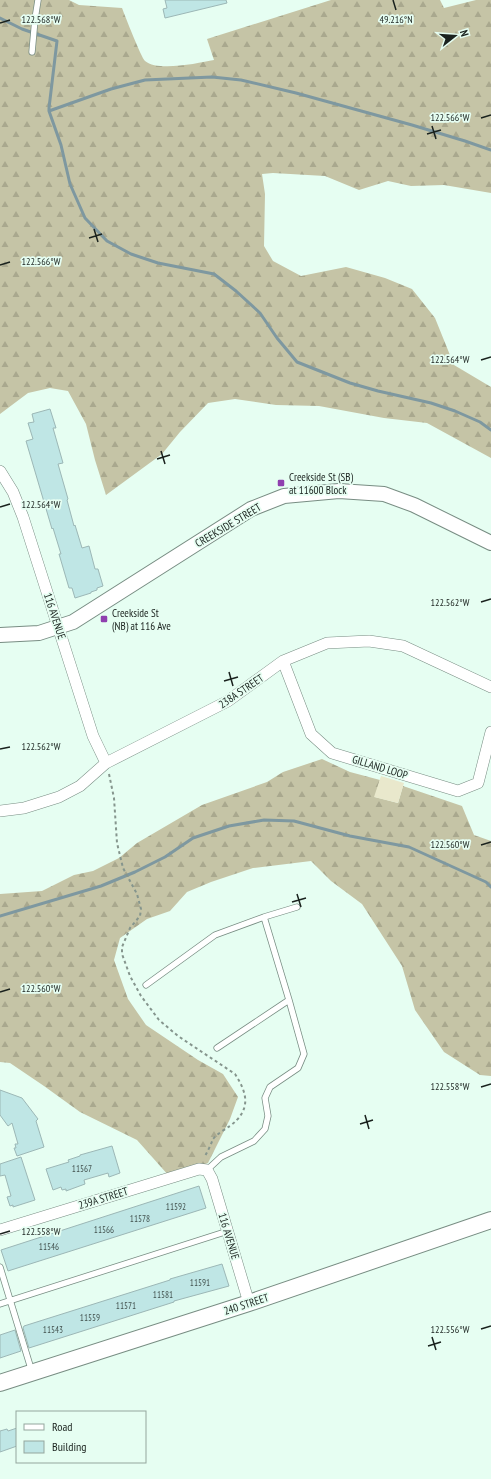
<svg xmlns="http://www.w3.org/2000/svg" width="491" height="1479" font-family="'PT Sans Narrow',sans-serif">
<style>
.forest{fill:url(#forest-firs)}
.green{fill:#e9e8cc}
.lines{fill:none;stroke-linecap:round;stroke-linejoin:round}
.stream{stroke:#7e98a0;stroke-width:3}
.building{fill:#bfe6e5;stroke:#9cb7b6}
.service-casing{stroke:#788d83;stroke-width:7}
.minor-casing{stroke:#788d83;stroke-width:12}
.tertiary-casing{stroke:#788d83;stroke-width:16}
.secondary-casing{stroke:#788d83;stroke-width:18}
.path{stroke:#85958d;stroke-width:2;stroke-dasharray:3 3;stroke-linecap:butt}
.service{stroke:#fff;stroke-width:5.5}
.minor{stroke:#fff;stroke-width:11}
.tertiary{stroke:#fff;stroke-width:14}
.secondary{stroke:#fff;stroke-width:16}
.ticks{fill:none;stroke:#1a221e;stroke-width:1.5}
.poi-dot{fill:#8f3faf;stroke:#e6fef2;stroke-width:1.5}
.labels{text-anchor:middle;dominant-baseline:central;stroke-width:3.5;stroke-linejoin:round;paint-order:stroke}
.number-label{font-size:9px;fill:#435350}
.poi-label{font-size:11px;fill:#1a221e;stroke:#e6fef2;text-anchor:start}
.street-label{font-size:11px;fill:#1a221e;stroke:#e6fef2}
.ticks-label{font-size:10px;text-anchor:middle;fill:#1a221e;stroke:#e6fef2;stroke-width:3.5;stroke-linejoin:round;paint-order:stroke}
</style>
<defs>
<pattern id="forest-firs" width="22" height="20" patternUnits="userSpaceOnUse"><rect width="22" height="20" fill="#c5c4a6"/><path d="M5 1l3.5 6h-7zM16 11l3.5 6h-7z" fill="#a9a88e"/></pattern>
</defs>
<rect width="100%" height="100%" fill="#e6fef2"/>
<!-- forest -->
<path class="forest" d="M0 0H69L79 5 122 8C125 16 141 57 145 61 158 72 198 63 214 60L207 39 331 0H440L444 8 476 0H491V193L444 185 411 186 388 181 359 190 325 176 273 173 262 174 265 194 264 246 273 261 301 276 346 267 385 278 412 289 435 318 454 365 491 387V458L427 423 384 418 319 406 276 405 235 399 208 403 180 432 162 454 106 495 95 460 86 424 68 391 50 388 28 393 0 414Z
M322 759 350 772 380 780 375 797 398 803 403 786 462 806 474 835 491 841V1076L480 1075 444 1052 415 1010 402 966 362 904 331 881 311 861 253 868 211 882 187 892 170 911 147 919 120 938 114 960 128 999 146 1025 198 1060 223 1074 238 1097 230 1119 208 1163 169 1176 137 1140 80 1112 44 1086 10 1063 0 1062V894L42 891 74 875 93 871 119 858 137 843 202 805 267 782 283 772Z"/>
<!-- green -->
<path class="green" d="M381 776 404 783 398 803 374 797Z"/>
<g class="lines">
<!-- stream -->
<path class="stream" d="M0 18 22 29 57 41 49 108V111L61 145 70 184 85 218 107 241 131 254 158 263 214 274 236 291 260 313 277 338 297 362 350 383 378 391 431 403 455 411 480 422 491 430
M49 111 111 89 145 80 212 77 241 80 296 93 412 125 465 141 491 150
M0 916 101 886 135 872 165 857 193 838 229 826 264 820 294 821 350 836 409 847 486 882 491 887"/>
</g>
<!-- building -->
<path class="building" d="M165 0H226L227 3 165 18 163 9 167 8Z
M50 409 56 428H53L63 463 58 464 68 499 67 500 74 526 75 525 82 548 89 546 95 569H98L103 586 97 588V590L91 592V593L75 598 72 588H69L59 554H61L53 528 52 529 26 441 33 439 28 423 34 422 32 414Z
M0 1090 22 1098 38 1119 36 1121 44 1147 17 1156 14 1148H16L15 1144H18L12 1123 8 1126 0 1115Z
M112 1146 120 1173 109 1177 108 1173 84 1180 85 1184 66 1191V1189L62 1190 61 1187 53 1190 46 1169 69 1162 68 1160 80 1156V1155Z
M21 1157 35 1200 13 1207V1205L10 1206 7 1197 11 1196 5 1175 0 1176V1164Z
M199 1186 206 1208 8 1271 1 1250Z
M222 1264 229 1286 174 1301V1302L29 1348 23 1328 24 1326 170 1280V1279Z
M15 1330 21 1351 0 1358V1335Z
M17 1428V1446L0 1452V1431L7 1429 8 1431Z"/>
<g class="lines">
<defs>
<path id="service" d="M32 52 35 19 38 0
M146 985 215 935 264 917 297 907
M217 1048 289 1000 264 917
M207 1170 221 1157 254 1141 265 1129 268 1116 265 1098 270 1087 298 1068 304 1054 289 1000
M0 1267 32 1372
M0 1304 228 1231"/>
<path id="minor" d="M0 471 13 492 23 517 93 736 106 763
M283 661 311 734 332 753 458 791 478 783 491 732
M0 811 24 808 59 797 80 786 106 763 228 701 283 661 327 643 369 641 403 646 491 687
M0 1230 199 1169 207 1170 212 1179 249 1303"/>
<path id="tertiary" d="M0 635 39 633 73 622 251 509 284 496 339 491 384 494 414 505 491 543"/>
<path id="secondary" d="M0 1383 249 1303 491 1220"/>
</defs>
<!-- service casing -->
<use href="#service" class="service-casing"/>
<!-- minor casing -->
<use href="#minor" class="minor-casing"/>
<!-- tertiary casing -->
<use href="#tertiary" class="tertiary-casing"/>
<!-- secondary casing -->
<use href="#secondary" class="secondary-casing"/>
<!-- path -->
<path class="path" d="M109 774 114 798 117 843 123 868 137 894 141 909 140 916 130 928 122 947V954L130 976 141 996 159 1020 178 1036 235 1074C248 1094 251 1110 230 1126 225 1129 217 1134 213 1139 211 1144 208 1151 205 1156"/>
<!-- service -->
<use href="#service" class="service"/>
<!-- minor -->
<use href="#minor" class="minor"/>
<!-- tertiary -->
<use href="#tertiary" class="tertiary"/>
<!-- secondary -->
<use href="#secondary" class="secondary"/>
</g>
<!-- ticks -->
<path class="ticks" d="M393 0 396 10M0 23 10 20M481 118 491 115M432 126 436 139M427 134 441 130M94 229 98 242M89 238 102 234M0 265 10 262M481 360 491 357M161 451 165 464M157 459 170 455M0 507 10 504M481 602 491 599M229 672 233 686M224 681 238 677M0 749 10 747M481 845 491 842M297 894 301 907M292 902 306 898M0 992 10 989M481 1087 491 1084M365 1115 369 1129M360 1124 373 1120M0 1234 10 1231M481 1329 491 1326M432 1337 436 1350M428 1346 441 1342"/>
<!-- markers -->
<g class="poi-dot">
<rect x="277" y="479" width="8" height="8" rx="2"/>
<rect x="100" y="615" width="8" height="8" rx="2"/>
</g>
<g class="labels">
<!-- number labels -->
<g class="number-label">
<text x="82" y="1168">11567</text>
<text x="176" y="1206">11592</text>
<text x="140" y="1218">11578</text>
<text x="104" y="1229">11566</text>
<text x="49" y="1246">11546</text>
<text x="200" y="1282">11591</text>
<text x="163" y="1294">11581</text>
<text x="126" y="1305">11571</text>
<text x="90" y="1317">11559</text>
<text x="53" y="1329">11543</text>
</g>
<!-- poi labels -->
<g class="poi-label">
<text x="289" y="477">Creekside St (SB)<tspan x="289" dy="13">at 11600 Block</tspan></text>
<text x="112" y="613">Creekside St<tspan x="112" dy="13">(NB) at 116 Ave</tspan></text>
</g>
<!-- street labels -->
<g class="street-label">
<text transform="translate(228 525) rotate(-31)">CREEKSIDE STREET</text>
<text transform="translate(55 616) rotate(72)">116 AVENUE</text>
<text transform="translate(241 691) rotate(-34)">238A STREET</text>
<text transform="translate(380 767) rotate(17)">GILLAND LOOP</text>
<text transform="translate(103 1198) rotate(-17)">239A STREET</text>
<text transform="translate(229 1236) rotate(73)">116 AVENUE</text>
<text transform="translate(246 1304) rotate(-18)">240 STREET</text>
</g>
</g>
<g class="ticks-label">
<text x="396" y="23">49.216°N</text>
<text x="41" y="23">122.568°W</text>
<text x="450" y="121">122.566°W</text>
<text x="41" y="265">122.566°W</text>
<text x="450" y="363">122.564°W</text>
<text x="41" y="508">122.564°W</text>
<text x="450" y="606">122.562°W</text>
<text x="41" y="750">122.562°W</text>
<text x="450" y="848">122.560°W</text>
<text x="41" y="992">122.560°W</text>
<text x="450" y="1090">122.558°W</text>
<text x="41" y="1235">122.558°W</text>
<text x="450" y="1333">122.556°W</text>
</g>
<!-- legend -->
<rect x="16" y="1411" width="130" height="52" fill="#e6fef2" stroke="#94a69d"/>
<rect x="24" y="1424" width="20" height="6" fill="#ffffff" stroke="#94a69d"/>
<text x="52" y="1431" font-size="12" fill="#1a221e">Road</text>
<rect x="24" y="1441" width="20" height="12" fill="#bfe6e5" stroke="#94a69d"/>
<text x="52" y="1451" font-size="12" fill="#1a221e">Building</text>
<!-- north arrow -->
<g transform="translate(455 36) rotate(73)" stroke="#e6fef2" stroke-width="3" paint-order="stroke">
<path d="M0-3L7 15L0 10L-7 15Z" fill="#1a221e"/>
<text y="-6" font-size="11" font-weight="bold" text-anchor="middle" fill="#1a221e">N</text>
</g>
</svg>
